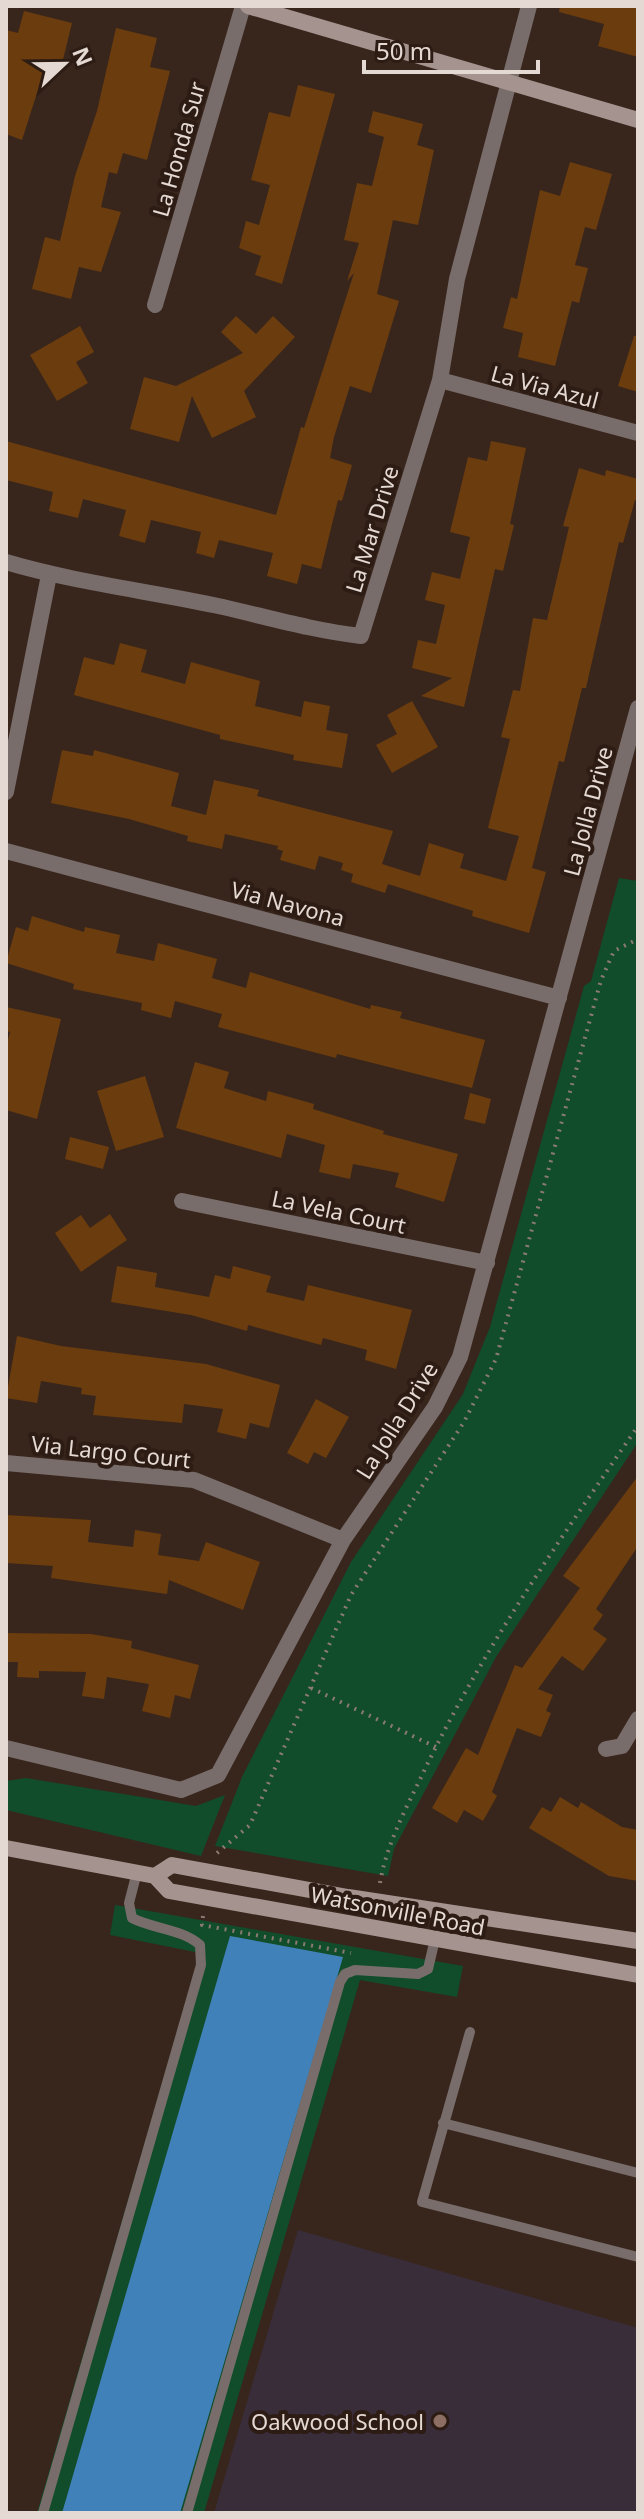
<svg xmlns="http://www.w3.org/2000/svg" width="644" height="2519" font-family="'Noto Sans',sans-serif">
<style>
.education{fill:#3a2d3a}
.green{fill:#114d2a}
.water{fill:#4181b9}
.building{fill:#6b3c0d}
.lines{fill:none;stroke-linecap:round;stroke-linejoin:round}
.path{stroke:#897a72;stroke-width:4;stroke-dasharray:2 6;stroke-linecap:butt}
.lane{stroke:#786d6b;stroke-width:10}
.street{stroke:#786d6b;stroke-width:16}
.secondary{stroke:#a4938f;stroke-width:16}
.education-dot{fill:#8d6e63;stroke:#2d1c14;stroke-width:3}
.labels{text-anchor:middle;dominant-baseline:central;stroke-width:8;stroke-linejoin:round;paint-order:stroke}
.street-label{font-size:22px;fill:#e5d9d3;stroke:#2d1c14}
.poi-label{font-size:22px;fill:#e5d9d3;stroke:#2d1c14;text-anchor:end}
</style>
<rect width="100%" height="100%" fill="#38261d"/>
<!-- education -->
<path class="education" d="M298 2230 638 2328V2513H214Z"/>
<!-- green -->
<path class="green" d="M619 878 638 881V1442L496 1657 394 1849 388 1876 215 1846 242 1777 351 1562 463 1394 490 1327 584 986 591 981Z
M26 1778 196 1806 225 1795 201 1856 6 1810V1781Z
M115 1905 463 1966 457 1997 360 1980 204 2513H37L200 1953 110 1935Z"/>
<!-- water -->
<path class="water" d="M230 1936 343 1957 180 2513H62Z"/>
<!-- building -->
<path class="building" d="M560 6H638V57L598 46 604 24 559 12Z
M24 11 72 23 60 72 45 68 22 140 6 134V30L18 33Z
M116 28 157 38 150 67 170 71 147 160 123 153 117 174 109 172 101 207 121 212 101 272 79 267 71 299 32 289 45 237 60 241 75 176 97 111Z
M298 85 335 94 282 284 255 275 261 256 239 248 246 221 259 225 270 185 251 180 269 112 290 117Z
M373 111 423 124 417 145 434 150 418 225 393 220 377 294 399 301 371 393 350 386 334 437 330 458 352 465 342 501 338 500 321 569 302 564 297 584 267 576 273 553 219 540 214 558 196 553 201 532 151 520 145 543 119 536 126 510 83 499 78 518 49 511 53 492 6 480V441L276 515 301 427 304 428 354 273 347 281 359 243 344 240 357 183 372 186 384 137 368 132Z
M570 162 612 174 596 230 585 227 575 265 588 268 579 303 572 301 555 366 518 357 523 333 503 328 511 297 517 299 540 190 560 196Z
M236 316 256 334 273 316 295 337 244 391 256 417 212 438 192 396 179 442 130 429 144 377 176 386 243 353 221 332Z
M80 326 94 352 76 362 88 383 57 401 30 355Z
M634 336H638V392L618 386Z
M491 441 526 448 510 524 514 525 503 571 495 569 464 707 421 696 452 678 412 668 418 640 436 644 445 605 425 600 432 572 460 579 470 537 450 532 468 457 487 461Z
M579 468 605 476 606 470 638 479V501L635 500 623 543 619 542 586 688H582L564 762 559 761 532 868 546 872 529 933 472 916 473 911 388 884 385 893 351 882 353 874 341 870 343 863 319 856 315 870 280 860 283 851 277 849 278 846 225 834 222 849 187 841 188 836 129 819 51 803 62 750 93 756 94 750 179 773 171 806 206 815 214 780 259 790 257 796 393 831 382 864 420 876 429 843 464 854 460 868 506 881 519 836 488 828 510 739 501 737 513 690 520 691 533 618 547 620 569 527 563 526Z
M120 643 147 650 141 672 185 684 191 662 260 681 255 706 301 717 304 701 330 706 326 730 348 734 342 768 293 760 294 755 220 739V735L74 695 84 657 114 665Z
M412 701 438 747 392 773 376 745 397 734 387 715Z
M32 916 84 932 85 927 120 935 116 953 154 961 158 943 217 959 212 978 246 988 250 972 370 1009 371 1005 402 1012 400 1018 485 1040 472 1088 337 1054 336 1058 218 1027 222 1014 175 1001 171 1018 141 1010 142 1003 73 989 74 984 6 963 16 927 28 931Z
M6 1007 61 1019 37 1119 6 1110V1048L10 1032 6 1031Z
M195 1062 229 1072 224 1088 266 1101 268 1091 314 1104 313 1109 384 1131 383 1134 458 1154 444 1202 395 1187 399 1173 353 1164 350 1179 319 1172 325 1145 287 1134 281 1158 176 1128Z
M145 1076 164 1137 116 1151 97 1091Z
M470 1093 491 1099 485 1124 464 1119Z
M70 1137 109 1147 103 1169 65 1159Z
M110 1214 127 1240 81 1272 55 1233 81 1215 90 1228Z
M117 1266 157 1273 155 1287 209 1297 215 1275 230 1279 233 1266 271 1276 266 1292 304 1301 308 1285 412 1310 396 1369 365 1360 367 1350 323 1338 321 1345 248 1325 247 1331 191 1315 111 1302Z
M17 1336 61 1346 206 1364 280 1385 269 1428 250 1423 246 1439 217 1432 223 1409 184 1404 182 1423 93 1415 96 1396 81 1394 82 1388 41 1381 37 1403 6 1398Z
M316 1399 349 1417 326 1458 314 1452 308 1464 287 1453Z
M638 1476V1546L596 1609 603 1615 593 1629 607 1639 583 1671 562 1656 538 1689 553 1695 546 1711 551 1713 541 1737 517 1728 492 1792 497 1796 483 1821 464 1810 457 1823 432 1808 466 1748 478 1755 515 1665 522 1668 580 1588 563 1576Z
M6 1515 91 1520 88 1542 133 1547 135 1530 161 1534 158 1555 199 1561 206 1542 260 1562 243 1610 169 1580 167 1594 51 1578 53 1566 6 1563Z
M6 1633 91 1634 132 1641 131 1648 199 1665 190 1699 175 1695 170 1718 142 1711 149 1684 107 1677 104 1699 82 1696 86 1672 39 1671V1678L17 1677 18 1662H6Z
M560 1797 578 1808 581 1802 622 1827 638 1830V1881L609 1876 529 1828 542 1807 551 1812Z"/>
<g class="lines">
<!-- path -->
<path class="path" d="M311 1688 436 1747
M217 1853 250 1825 351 1595 464 1422 496 1359 601 980 614 951 638 939
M380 1883C387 1842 407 1807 425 1769 484 1647 561 1538 638 1426
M203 1916 202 1925 351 1953"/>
<!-- lane -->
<path class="lane" d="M470 2032 422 2202 638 2257
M443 2123 638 2173
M43 2513 201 1965 200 1945C183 1929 153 1929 132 1918L129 1903 137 1872
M187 2513 340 1982 345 1974 355 1970 418 1974 428 1969 435 1939"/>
<!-- street -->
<path class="street" d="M155 305 243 6
M440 380 638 433
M6 562C77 583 150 591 223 607 271 618 311 630 361 636L440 380 457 279 529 6
M6 792 49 575
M6 851 559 998
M182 1201 487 1263
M6 1463 194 1480 343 1540
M6 1748 181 1790 218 1775 343 1540 435 1407 460 1357 638 708
M606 1749 622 1746 638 1719"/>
<!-- secondary -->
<path class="secondary" d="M248 6 638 120
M6 1848 155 1876 169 1891 638 1975
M155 1876 172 1865 348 1897 638 1941"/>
</g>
<!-- markers -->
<circle class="education-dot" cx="440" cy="2421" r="8"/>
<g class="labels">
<!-- street labels -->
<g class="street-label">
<text transform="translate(178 149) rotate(-74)">La Honda Sur</text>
<text transform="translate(545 386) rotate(15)">La Via Azul</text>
<text transform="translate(371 529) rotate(-73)">La Mar Drive</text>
<text transform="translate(587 811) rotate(-75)">La Jolla Drive</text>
<text transform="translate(288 903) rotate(15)">Via Navona</text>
<text transform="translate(339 1211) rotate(12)">La Vela Court</text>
<text transform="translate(396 1420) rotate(-58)">La Jolla Drive</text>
<text transform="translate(111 1451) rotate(6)">Via Largo Court</text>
<text transform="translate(398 1910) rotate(11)">Watsonville Road</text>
</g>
<!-- poi labels -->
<g class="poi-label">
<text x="424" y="2421">Oakwood School</text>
</g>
</g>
<!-- border -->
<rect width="644" height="2519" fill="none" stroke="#e5d9d3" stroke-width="16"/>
<!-- north arrow -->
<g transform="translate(64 64) rotate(68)" stroke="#2d1c14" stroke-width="6" paint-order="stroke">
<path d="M0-6L14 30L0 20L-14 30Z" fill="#e5d9d3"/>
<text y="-12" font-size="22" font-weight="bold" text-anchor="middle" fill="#e5d9d3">N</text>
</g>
<!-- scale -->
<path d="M364 60v12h174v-12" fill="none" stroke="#e5d9d3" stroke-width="4"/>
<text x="376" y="60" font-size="24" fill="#e5d9d3" stroke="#2d1c14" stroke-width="6" paint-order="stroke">50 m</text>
</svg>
